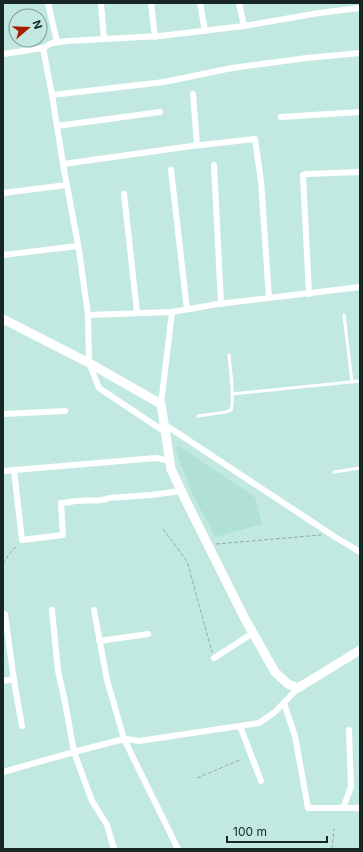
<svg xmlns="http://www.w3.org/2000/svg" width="363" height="852" font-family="Inter,sans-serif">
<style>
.built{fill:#b0e0d6}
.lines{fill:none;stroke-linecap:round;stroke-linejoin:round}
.path{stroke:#8eaea8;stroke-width:1;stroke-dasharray:4 2;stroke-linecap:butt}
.lane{stroke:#fff;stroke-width:3}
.street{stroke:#fff;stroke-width:6}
.secondary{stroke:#fff;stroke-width:9}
</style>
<rect width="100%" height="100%" fill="#c2e9e1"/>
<polygon class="built" points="179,446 255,497 262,524 215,537 191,491 175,448"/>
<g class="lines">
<g class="path">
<polyline points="163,529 187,561 212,652"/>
<polyline points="216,544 321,535"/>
<polyline points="3,564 9,554 18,545"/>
<polyline points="197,778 240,760"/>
<polyline points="332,849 334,829"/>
</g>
<g class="lane">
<polyline points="344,315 352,382"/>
<polyline points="232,394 360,381"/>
<path d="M 198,416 L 226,412 L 231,410 C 235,399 230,368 229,355"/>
<polyline points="334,472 360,468"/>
</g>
<g class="street">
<polyline points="48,3 57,42"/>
<polyline points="101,3 104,39"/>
<polyline points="151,3 155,37"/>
<polyline points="200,3 205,31"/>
<polyline points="239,3 244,26"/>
<polyline points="43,48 52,95 63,164 79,250 88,315 89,363 99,388 165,432"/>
<polyline points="3,54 43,48 52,43 68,41 160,36 244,26 319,13 360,8"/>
<polyline points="193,94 197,145"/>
<polyline points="52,95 164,82 232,68 307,58 360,53"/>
<polyline points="281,117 360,112"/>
<polyline points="57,126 160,112"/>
<polyline points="63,164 192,146 255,139 261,181 269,298"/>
<polyline points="214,165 221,304"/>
<polyline points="171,170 187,309"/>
<polyline points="3,193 67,185"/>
<polyline points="124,194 137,312"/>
<polyline points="3,255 78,246"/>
<polyline points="309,294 303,175 306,174 360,172"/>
<polyline points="88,315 172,312 218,304 360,287"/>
<polyline points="161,404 172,312"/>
<polyline points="3,414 65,411"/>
<polyline points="164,424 335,537 360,552"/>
<path d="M 14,470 L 22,540 L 63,535 L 61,503 C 67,503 72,501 77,501 C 88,499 98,503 109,498 L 151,495 L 181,491"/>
<polyline points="3,471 156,458 170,461"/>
<polyline points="52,610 58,671 65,702 74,752 92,801 107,825 114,849"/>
<polyline points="94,610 107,680 124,739 178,849"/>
<polyline points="5,614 14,681 22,726"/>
<polyline points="99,641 148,634"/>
<polyline points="214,658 253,633"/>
<polyline points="3,681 14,679"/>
<polyline points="284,703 295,736 308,808 360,808"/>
<polyline points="240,726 261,781"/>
<polyline points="3,772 74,752 124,739 126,739 139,741 259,723 275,712 298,688"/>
<polyline points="343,808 351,787 349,730"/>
</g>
<polyline class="secondary" points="3,319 89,363 161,404 171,469 186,501 245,619 275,672 288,684 298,688 360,650"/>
</g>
<rect width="363" height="852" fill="none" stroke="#172624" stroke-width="8"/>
<g transform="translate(28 28) rotate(71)"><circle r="19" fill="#c2e9e1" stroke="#7e9b95"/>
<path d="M0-3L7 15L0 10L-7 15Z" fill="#aa1b01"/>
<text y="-6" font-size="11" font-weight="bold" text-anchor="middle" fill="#172624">N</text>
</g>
<path d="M227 836v6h100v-6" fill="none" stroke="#172624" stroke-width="2"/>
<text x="233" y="836" font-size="12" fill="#172624" stroke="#c2e9e1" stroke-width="3" paint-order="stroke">100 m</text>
</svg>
